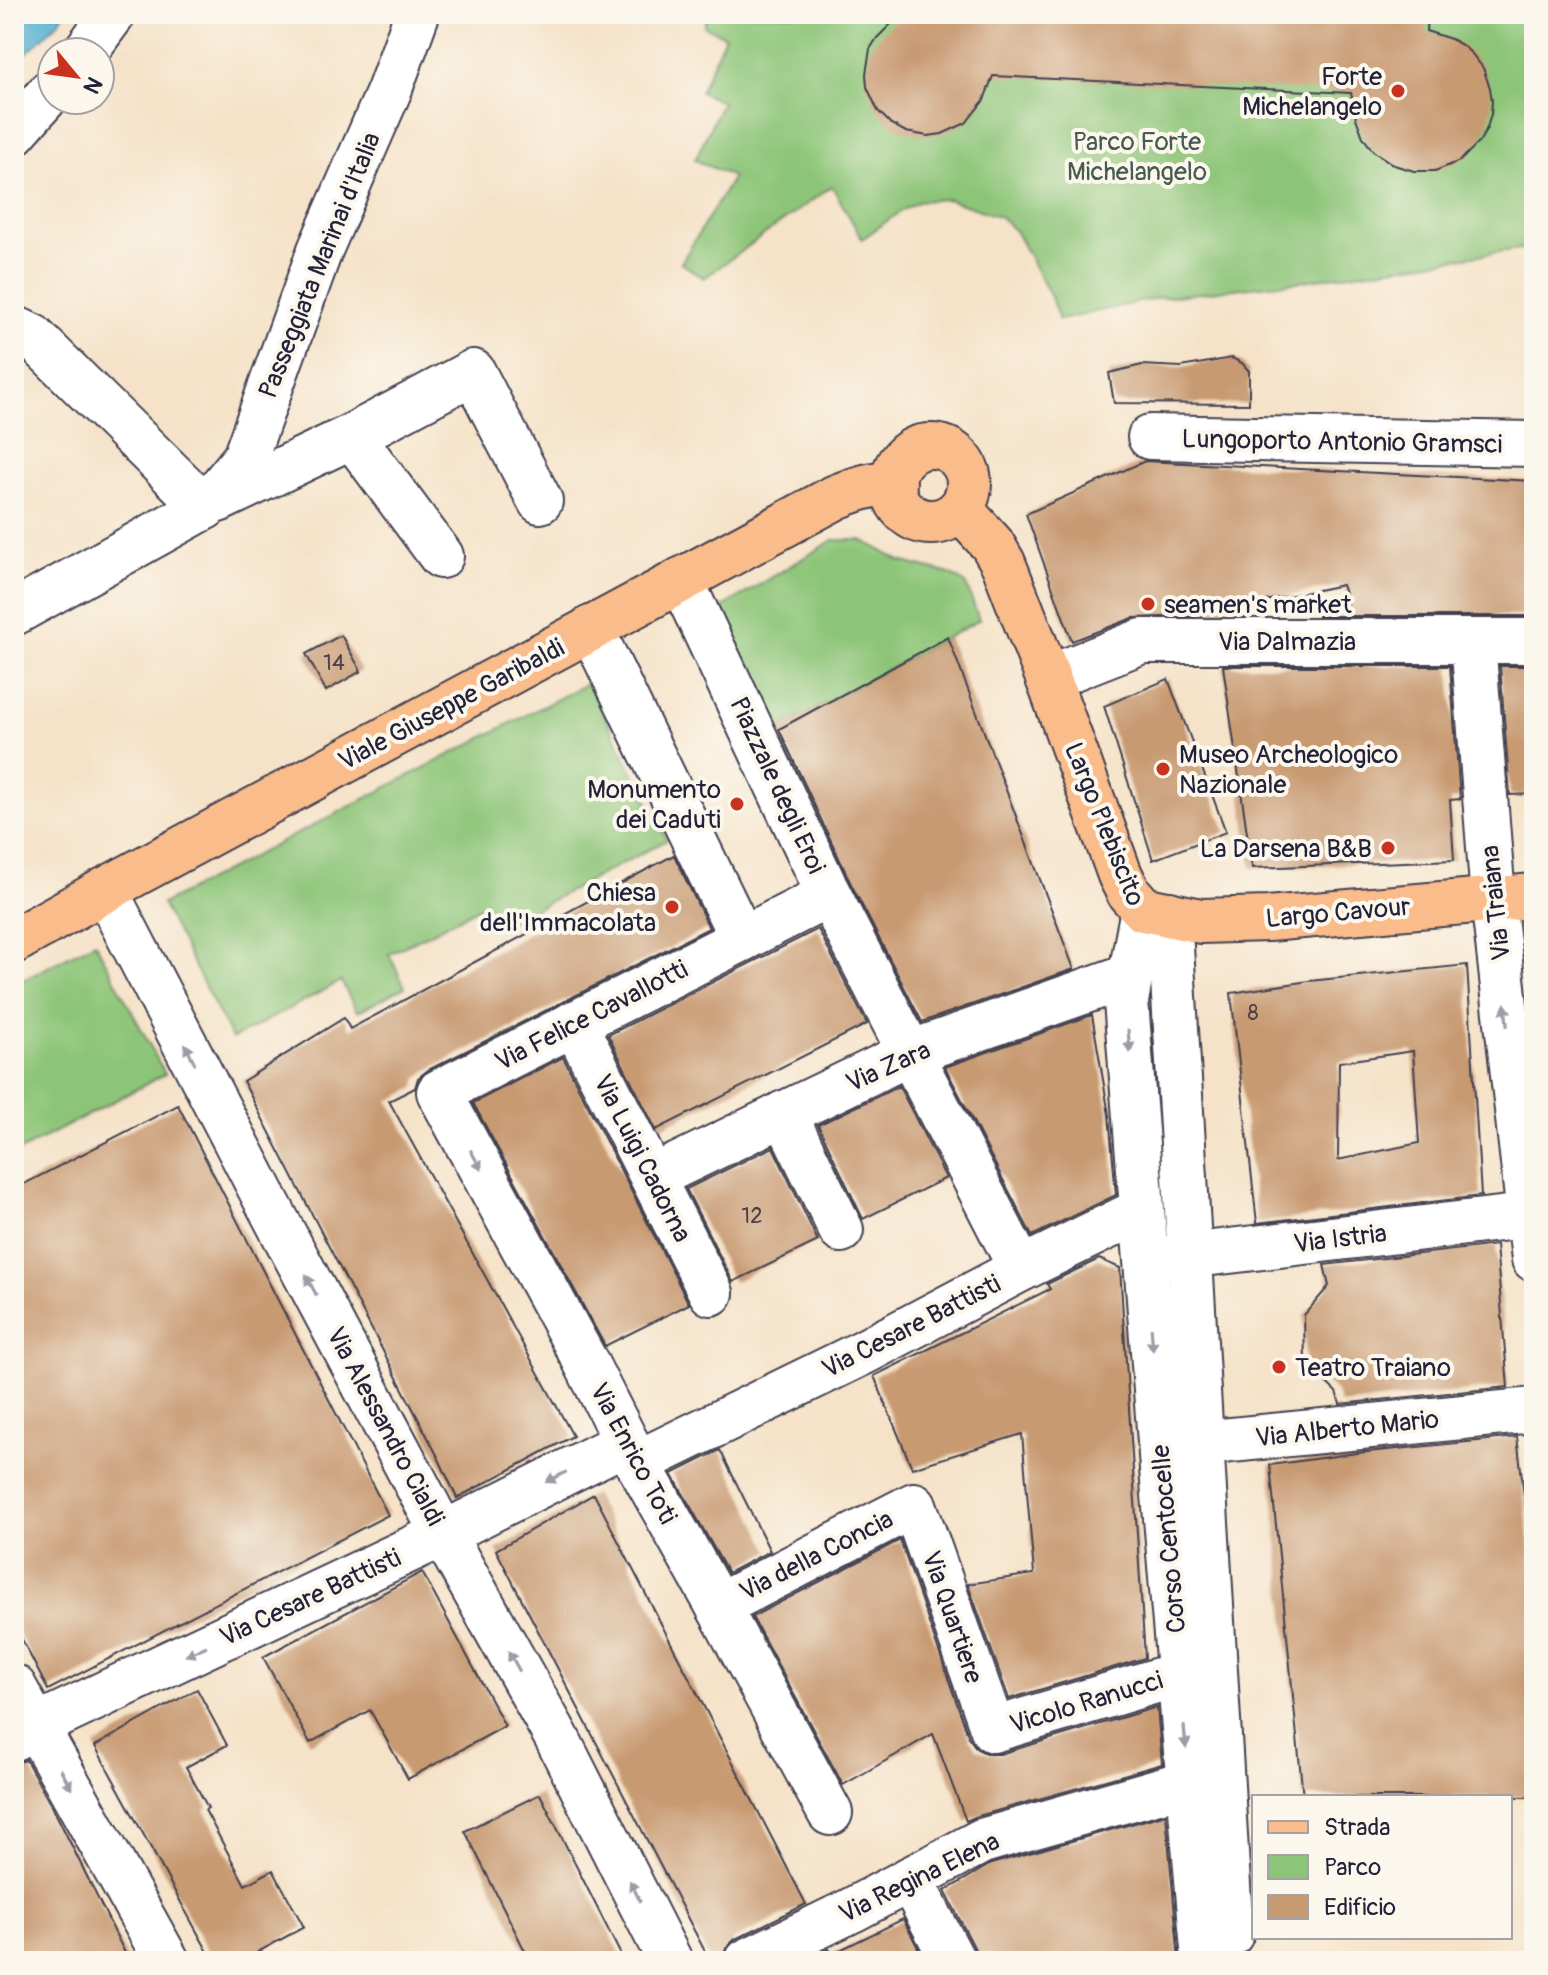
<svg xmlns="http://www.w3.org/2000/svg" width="1548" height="1975" font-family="Pangolin,sans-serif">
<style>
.green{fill:#8dc578;stroke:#58745a;stroke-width:2}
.water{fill:#53b0d2;stroke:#3a6986;stroke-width:2}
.building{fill:#c89a72;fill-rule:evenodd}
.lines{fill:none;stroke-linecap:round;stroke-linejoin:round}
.minor-casing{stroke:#423f50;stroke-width:48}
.major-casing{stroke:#423f50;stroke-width:48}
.minor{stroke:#fff;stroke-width:44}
.major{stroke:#fabc8b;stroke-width:44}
.oneway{fill:#9c9ca7}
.poi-dot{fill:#c8321e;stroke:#fbf7ec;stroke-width:3}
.labels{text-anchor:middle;stroke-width:8;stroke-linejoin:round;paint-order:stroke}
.number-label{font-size:22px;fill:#4c4049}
.poi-label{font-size:26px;fill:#22223b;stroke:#fbf7ec;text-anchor:end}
.park-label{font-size:26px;fill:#475b50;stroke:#fbf7ec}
.street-label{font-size:26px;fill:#22223b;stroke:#fbf7ec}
</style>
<rect width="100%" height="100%" fill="#fbf7ec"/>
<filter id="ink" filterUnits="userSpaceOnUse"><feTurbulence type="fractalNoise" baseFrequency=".0125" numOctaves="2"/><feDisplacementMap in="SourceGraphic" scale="16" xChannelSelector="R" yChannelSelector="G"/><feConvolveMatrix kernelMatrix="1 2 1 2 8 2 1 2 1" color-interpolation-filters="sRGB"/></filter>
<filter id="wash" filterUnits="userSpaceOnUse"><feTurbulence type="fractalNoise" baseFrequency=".006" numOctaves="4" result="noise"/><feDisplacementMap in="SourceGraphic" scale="32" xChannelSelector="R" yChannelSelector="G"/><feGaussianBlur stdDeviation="1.8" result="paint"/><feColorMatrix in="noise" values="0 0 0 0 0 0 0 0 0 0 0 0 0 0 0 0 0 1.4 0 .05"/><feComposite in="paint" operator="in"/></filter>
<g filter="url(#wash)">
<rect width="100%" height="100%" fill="#f5e2c8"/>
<g class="green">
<polygon points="708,14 1534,14 1534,247 1295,282 1157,298 1059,320 1051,297 1016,232 1001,217 947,199 919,201 901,211 862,239 832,186 704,278 681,263 733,177 695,160 722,102 700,92 725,36 704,26"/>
<polygon points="833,540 862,540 900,561 950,574 966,584 979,620 776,731 720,609"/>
<polygon points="588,683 667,840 499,928 486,904 389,954 405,987 357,1012 341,981 232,1039 162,904"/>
<polygon points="95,942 165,1074 14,1154 14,985"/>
</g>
<polygon class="water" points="14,14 64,14 59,22 14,65"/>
<g id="blocks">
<g class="building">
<polygon points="910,14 1427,14 1426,31 1451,39 1462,45 1472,54 1483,68 1490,88 1492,101 1491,114 1487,128 1480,141 1460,161 1435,171 1414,171 1394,165 1373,151 1363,137 1356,118 1351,93 993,76 984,100 966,123 942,134 928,136 906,132 891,124 878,111 867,87 866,74 870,49 877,38 893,22"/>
<polygon points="1232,358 1242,363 1249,371 1249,404 1114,403 1109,373 1142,365 1181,367"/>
<polygon points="1145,461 1534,481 1534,616 1317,616 1348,603 1342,585 1193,616 1133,618 1072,641 1026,514"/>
<polygon points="341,635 361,671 326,691 306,654"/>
<polygon points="948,637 1074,969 922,1022 851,884 779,729"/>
<polygon points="1223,666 1450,666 1460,799 1450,800 1454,860 1252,868"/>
<polygon points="1500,666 1534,666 1534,794 1510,795"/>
<polygon points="1168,679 1226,832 1153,860 1104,706"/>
<polygon points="674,855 709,928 428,1070 418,1078 415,1088 389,1101 573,1436 457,1498 438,1457 243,1081 344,1018 350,1029"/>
<polygon points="818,929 867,1024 656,1130 608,1035"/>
<path d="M 1467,965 L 1481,1196 L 1257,1223 L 1231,993 L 1309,981 ZM 1413,1051 L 1419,1143 L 1338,1160 L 1339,1062 Z"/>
<polygon points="1092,1015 1109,1115 1116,1195 1032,1236 945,1067"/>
<polygon points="563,1057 689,1304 605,1346 473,1103"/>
<polygon points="899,1086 946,1178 863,1219 818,1125"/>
<polygon points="178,1105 388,1515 48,1690 14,1624 14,1189"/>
<polygon points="773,1147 818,1241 733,1282 686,1189"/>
<polygon points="1496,1245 1508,1387 1340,1404 1336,1392 1305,1362 1304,1315 1329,1286 1324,1265"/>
<polygon points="1099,1259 1120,1268 1145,1658 1009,1699 968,1584 1034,1574 1022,1434 912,1468 874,1376 1050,1289 1047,1284"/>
<polygon points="1517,1437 1534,1577 1534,1797 1303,1797 1270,1465 1357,1453"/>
<polygon points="720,1450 770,1551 728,1573 672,1474"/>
<polygon points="594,1494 806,1904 735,1939 726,1948 722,1961 710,1961 496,1550"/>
<polygon points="900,1540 969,1738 977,1749 988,1754 1000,1754 1157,1707 1162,1764 975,1817 966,1821 933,1734 843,1785 752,1617"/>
<polygon points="422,1572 505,1726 408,1779 370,1710 310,1743 263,1657"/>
<polygon points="197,1689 227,1745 186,1767 208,1808 205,1810 245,1885 273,1870 304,1927 241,1961 213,1961 95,1746"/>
<polygon points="26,1760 57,1816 129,1961 14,1961 14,1763"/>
<polygon points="540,1794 624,1961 530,1961 465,1831"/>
<polygon points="1166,1814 1179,1961 978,1961 975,1949 945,1891 991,1864"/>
<polygon points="903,1919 925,1961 804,1961 829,1949 832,1954"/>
</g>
</g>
</g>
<g filter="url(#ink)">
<use href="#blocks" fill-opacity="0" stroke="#423f50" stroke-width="2"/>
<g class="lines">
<g class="minor-casing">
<g id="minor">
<polyline points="85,52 113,14"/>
<polyline points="14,133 52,90"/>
<polyline points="14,328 33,337 205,507 14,613"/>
<polyline points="352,436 473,372 540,501"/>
<polyline points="1150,437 1534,444"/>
<polyline points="218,500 352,436 441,556"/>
<polyline points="205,507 245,458 320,250 389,91 417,14"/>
<polyline points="591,628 742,939 829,895 681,580"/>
<polyline points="1473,641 1493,899 1534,1259"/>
<polyline points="1048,678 1142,641 1534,641"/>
<polyline points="105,890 266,1200 443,1534 557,1738 670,1961"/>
<polyline points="829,895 1021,1269"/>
<polyline points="1143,909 1126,1001 1165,1507 1204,1961"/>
<polyline points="1169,914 1231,1934"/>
<polyline points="742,939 439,1092 583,1357 626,1442 718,1606 830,1813"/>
<polyline points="574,1023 711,1293"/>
<polyline points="784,1113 841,1230"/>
<polyline points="653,1177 910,1053 1131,975"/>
<polyline points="1161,1259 1534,1215"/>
<polyline points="1170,1446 1534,1410"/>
<polyline points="637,1463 864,1352 1021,1269 1142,1210"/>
<polyline points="718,1606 914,1505 993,1730 1179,1674"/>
<polyline points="14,1687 167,1961"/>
<polyline points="14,1738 36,1726 443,1534 626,1442"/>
<polyline points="910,1879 953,1961"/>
<polyline points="747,1961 852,1910 982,1841 1189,1782"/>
</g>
</g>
<g class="major-casing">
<g id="major">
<circle cx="931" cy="484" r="38"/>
<polyline points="960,509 992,544 1003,563 1048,678 1120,875 1129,893 1143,909 1201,921 1268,919 1534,896"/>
<path d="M 14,941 L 105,890 L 836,497 C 856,489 873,483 894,483"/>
</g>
</g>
<use href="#minor" class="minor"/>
<use href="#major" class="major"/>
</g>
<defs><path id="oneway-solid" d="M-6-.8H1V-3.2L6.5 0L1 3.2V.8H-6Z" transform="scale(2)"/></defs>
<g class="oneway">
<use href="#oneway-solid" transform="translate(1506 1015) rotate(-96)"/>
<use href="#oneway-solid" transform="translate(1129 1041) rotate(85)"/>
<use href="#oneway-solid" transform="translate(190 1054) rotate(-117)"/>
<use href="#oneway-solid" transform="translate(476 1160) rotate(61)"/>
<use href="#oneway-solid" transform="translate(311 1285) rotate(-118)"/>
<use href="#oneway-solid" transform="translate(1152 1339) rotate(86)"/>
<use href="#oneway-solid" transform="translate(556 1477) rotate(153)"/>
<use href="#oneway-solid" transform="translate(196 1651) rotate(155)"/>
<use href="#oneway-solid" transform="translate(514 1661) rotate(-119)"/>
<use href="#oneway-solid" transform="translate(1185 1737) rotate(85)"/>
<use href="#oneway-solid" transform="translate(66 1779) rotate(61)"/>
<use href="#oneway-solid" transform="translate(635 1891) rotate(-117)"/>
</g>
</g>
<g class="poi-dot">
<circle cx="1398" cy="91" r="8"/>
<circle cx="1148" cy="604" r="8"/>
<circle cx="1163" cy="769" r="8"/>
<circle cx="737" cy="804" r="8"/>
<circle cx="1388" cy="848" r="8"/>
<circle cx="672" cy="907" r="8"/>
<circle cx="1279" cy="1367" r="8"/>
</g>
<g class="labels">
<g class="number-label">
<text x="334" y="670">14</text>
<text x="1253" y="1020">8</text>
<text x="752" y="1223">12</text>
</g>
<g class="poi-label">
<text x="1382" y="85">Forte<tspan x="1382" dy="30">Michelangelo</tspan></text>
<text x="1164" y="613" text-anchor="start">seamen's market</text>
<text x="1179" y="763" text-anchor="start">Museo Archeologico<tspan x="1179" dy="30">Nazionale</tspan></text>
<text x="721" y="798">Monumento<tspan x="721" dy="30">dei Caduti</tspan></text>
<text x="1372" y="857">La Darsena B&amp;B</text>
<text x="656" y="901">Chiesa<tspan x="656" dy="30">dell'Immacolata</tspan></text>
<text x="1295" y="1376" text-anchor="start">Teatro Traiano</text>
</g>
<g class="park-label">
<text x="1137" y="150">Parco Forte<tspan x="1137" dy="30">Michelangelo</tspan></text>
</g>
<g class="street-label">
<text transform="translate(319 265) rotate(-68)" y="9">Passeggiata Marinai d'Italia</text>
<text transform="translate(1342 441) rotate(1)" y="9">Lungoporto Antonio Gramsci</text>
<text x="1287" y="650">Via Dalmazia</text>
<text transform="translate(451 704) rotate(-28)" y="9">Viale Giuseppe Garibaldi</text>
<text transform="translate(778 785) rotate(65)" y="9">Piazzale degli Eroi</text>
<text transform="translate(1105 824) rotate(68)" y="9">Largo Plebiscito</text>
<text transform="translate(1495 903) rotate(-96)" y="9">Via Traiana</text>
<text transform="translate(1338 912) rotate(-5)" y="9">Largo Cavour</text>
<text transform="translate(591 1015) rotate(-27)" y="9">Via Felice Cavallotti</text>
<text transform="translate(888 1066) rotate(-24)" y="9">Via Zara</text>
<text transform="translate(643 1158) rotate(63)" y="9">Via Luigi Cadorna</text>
<text transform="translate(1340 1238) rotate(-7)" y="9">Via Istria</text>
<text transform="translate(911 1326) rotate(-27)" y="9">Via Cesare Battisti</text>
<text transform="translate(386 1426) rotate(62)" y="9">Via Alessandro Cialdi</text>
<text transform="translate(1347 1428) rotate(-6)" y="9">Via Alberto Mario</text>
<text transform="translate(634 1453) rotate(62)" y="9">Via Enrico Toti</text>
<text transform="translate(1168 1539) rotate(-95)" y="9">Corso Centocelle</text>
<text transform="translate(816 1555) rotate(-27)" y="9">Via della Concia</text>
<text transform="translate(310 1597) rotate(-25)" y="9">Via Cesare Battisti</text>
<text transform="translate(953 1617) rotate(71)" y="9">Via Quartiere</text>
<text transform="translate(1086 1702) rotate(-17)" y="9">Vicolo Ranucci</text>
<text transform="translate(919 1877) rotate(-26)" y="9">Via Regina Elena</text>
</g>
</g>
<rect width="1548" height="1975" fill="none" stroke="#fbf7ec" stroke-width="48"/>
<rect x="1252" y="1795" width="260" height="144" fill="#fbf7ec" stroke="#a4a2a5" stroke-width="2"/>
<rect x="1268" y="1821" width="40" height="12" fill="#fabc8b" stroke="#a4a2a5" stroke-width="2"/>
<text x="1324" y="1835" font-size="24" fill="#22223b">Strada</text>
<rect x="1268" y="1855" width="40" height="24" fill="#8dc578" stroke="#a4a2a5" stroke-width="2"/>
<text x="1324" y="1875" font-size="24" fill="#22223b">Parco</text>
<rect x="1268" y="1895" width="40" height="24" fill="#c89a72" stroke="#a4a2a5" stroke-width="2"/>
<text x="1324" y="1915" font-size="24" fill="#22223b">Edificio</text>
<g transform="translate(76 76) rotate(119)"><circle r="38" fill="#fbf7ec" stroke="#a4a2a5" stroke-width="2"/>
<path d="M0-6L14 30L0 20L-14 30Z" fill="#c8321e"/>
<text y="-12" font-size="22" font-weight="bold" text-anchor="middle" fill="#22223b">N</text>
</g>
</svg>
